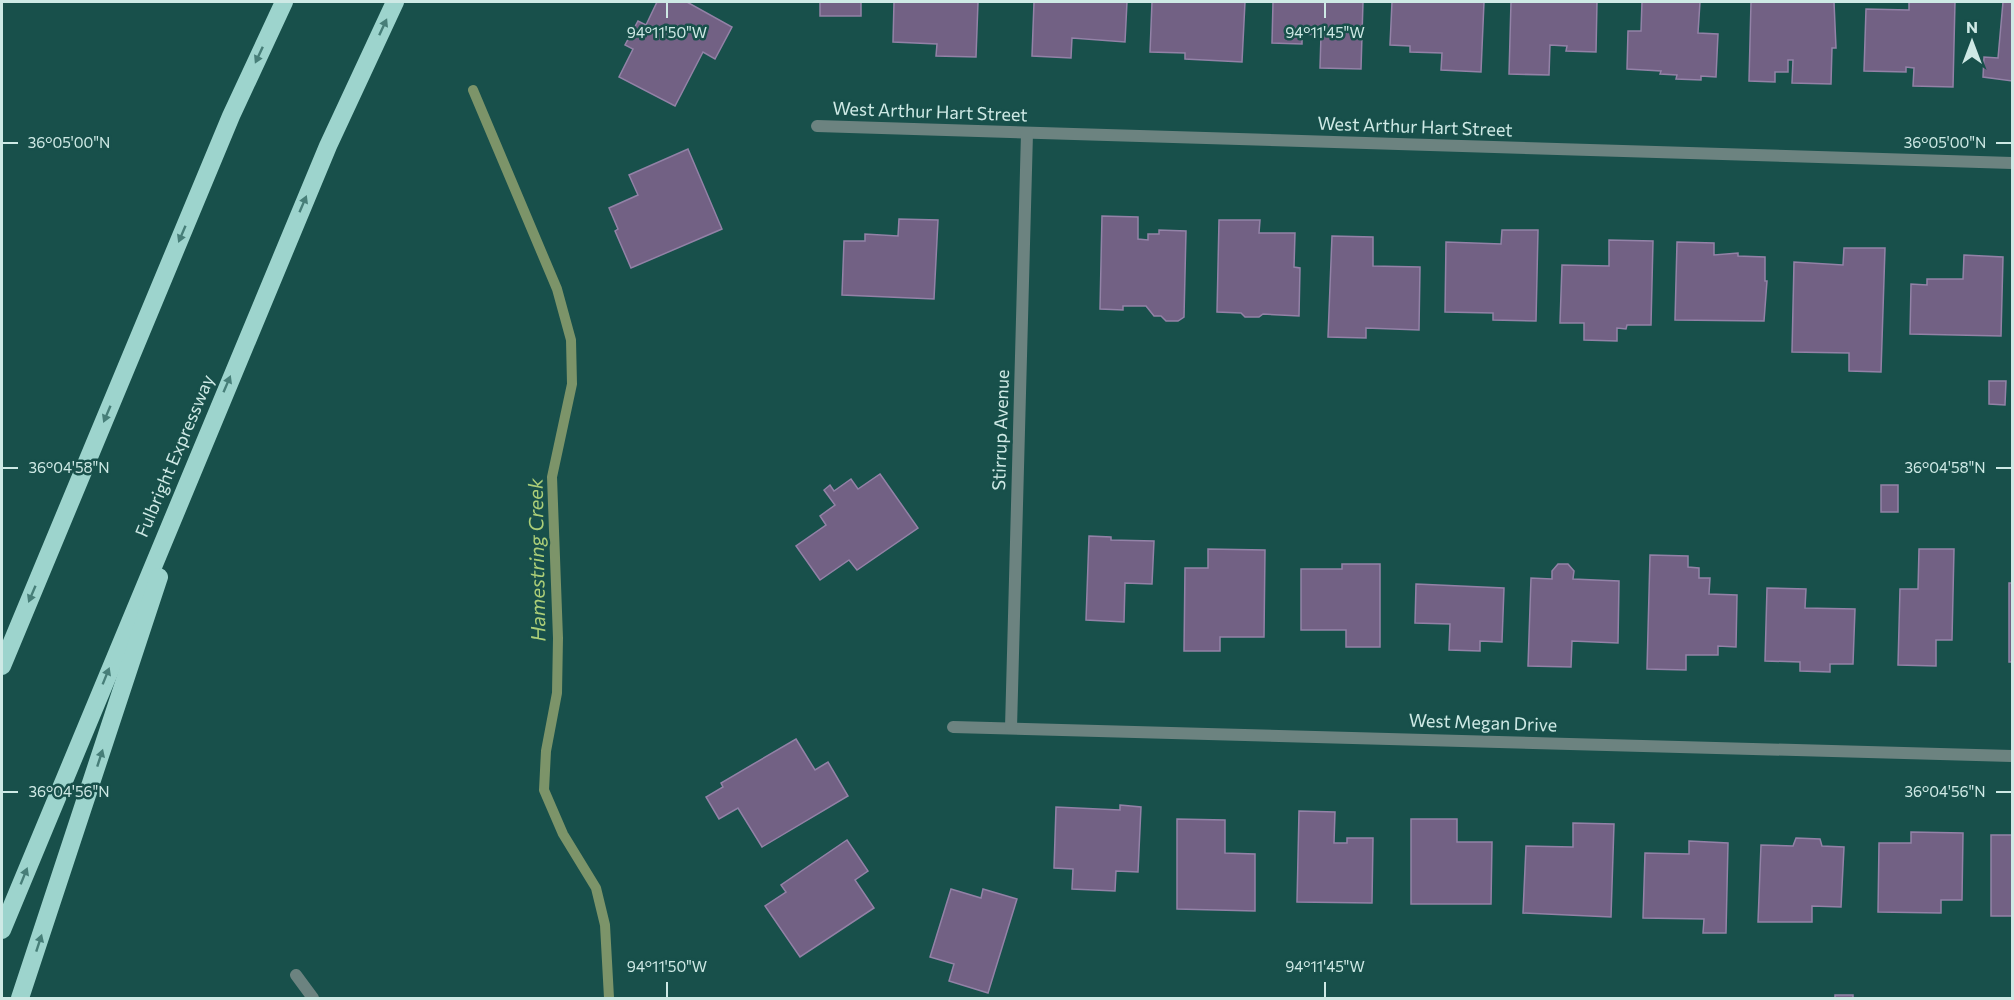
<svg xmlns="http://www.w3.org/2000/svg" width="2014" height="1000" font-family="Commissioner,sans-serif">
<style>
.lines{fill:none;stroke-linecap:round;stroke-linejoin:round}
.stream{stroke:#7c9469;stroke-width:10}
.building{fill:#726184;stroke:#9382a7;stroke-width:1.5}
.service{stroke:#6c8380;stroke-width:12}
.minor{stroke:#6c8380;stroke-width:12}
.motorway{stroke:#9dd4cd;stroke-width:18}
.oneway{fill:#477e78}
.ticks{fill:none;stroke:#cee9e5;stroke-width:2}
.labels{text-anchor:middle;stroke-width:5;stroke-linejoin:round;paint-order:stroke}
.street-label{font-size:18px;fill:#cee9e5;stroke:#18504b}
.water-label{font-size:20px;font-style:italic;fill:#acce78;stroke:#18504b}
.ticks-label{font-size:15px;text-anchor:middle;fill:#cee9e5;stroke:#18504b;stroke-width:5;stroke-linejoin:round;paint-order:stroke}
</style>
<rect width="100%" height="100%" fill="#18504b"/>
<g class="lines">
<polyline class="stream" points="473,90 557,289 571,340 572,384 552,477 558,638 557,693 546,751 544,790 563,834 596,888 605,925 609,998"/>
</g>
<g class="building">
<polygon points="657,2 687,2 732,27 715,59 703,52 675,106 619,77 633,49 625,45 638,21 646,25"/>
<rect x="820" y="2" width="41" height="14"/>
<polygon points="894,2 978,2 976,57 936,56 937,44 893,42"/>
<polygon points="1034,2 1127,2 1125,42 1072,38 1071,58 1032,56"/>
<polygon points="1152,2 1245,2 1242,62 1185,59 1185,53 1150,52"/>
<polygon points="1273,2 1363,2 1361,69 1320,68 1321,35 1302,34 1302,44 1272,43"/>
<polygon points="1392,2 1484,2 1481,72 1441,70 1442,53 1410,52 1410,46 1390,45"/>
<polygon points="1511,2 1597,2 1596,52 1566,51 1567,46 1550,45 1549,75 1509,74"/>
<polygon points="1642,2 1700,2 1698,33 1718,34 1716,77 1701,76 1701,80 1676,79 1677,75 1660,74 1661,71 1627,69 1628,31 1641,31"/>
<polygon points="1751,2 1834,2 1836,48 1832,48 1831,84 1792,83 1793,60 1788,60 1788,72 1775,72 1775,82 1749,81"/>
<polygon points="1909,2 1955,2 1953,87 1913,86 1914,68 1906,67 1906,72 1864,71 1866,9 1909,10"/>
<polygon points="2003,2 2012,2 2012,81 1983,77 1984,57 1998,58"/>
<polygon points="688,149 722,229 631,268 615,231 618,229 609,208 638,195 629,175"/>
<polygon points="1102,216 1138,217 1138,239 1148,240 1148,234 1159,234 1159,230 1186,231 1184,317 1178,321 1166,321 1161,316 1154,316 1146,306 1123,306 1123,310 1100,309"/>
<polygon points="899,219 938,220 934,299 842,295 844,241 865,241 865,234 898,236"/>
<polygon points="1219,220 1260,220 1259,233 1295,233 1294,267 1300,268 1299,316 1263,314 1259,317 1245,317 1241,313 1217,312"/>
<polygon points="1502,230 1538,230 1536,321 1493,320 1493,313 1445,312 1446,242 1501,244"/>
<polygon points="1332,236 1373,237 1373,266 1420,267 1419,330 1366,328 1366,338 1328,337"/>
<polygon points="1609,240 1653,241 1651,325 1627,325 1626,329 1617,328 1617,341 1584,340 1584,323 1560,323 1562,265 1609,266"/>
<polygon points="1677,242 1714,243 1714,255 1738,253 1738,256 1765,257 1765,281 1767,281 1764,321 1675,320"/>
<polygon points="1844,248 1885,248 1881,372 1849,371 1849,353 1792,352 1794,262 1843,265"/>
<polygon points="1964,255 2003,257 2001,336 1910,334 1911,284 1927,285 1927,279 1963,279"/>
<polygon points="1989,381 2006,381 2005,405 1989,404"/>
<polygon points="880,474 918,528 857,570 849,560 820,580 796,546 826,525 820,516 835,505 824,490 830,485 834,491 851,479 858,489"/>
<rect x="1881" y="485" width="17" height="27"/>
<polygon points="1089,536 1111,537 1111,540 1154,541 1152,584 1125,583 1124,622 1086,620"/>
<polygon points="1208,549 1265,550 1264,637 1220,637 1220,651 1184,651 1185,568 1208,568"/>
<polygon points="1919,549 1954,549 1952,640 1936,640 1936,666 1898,665 1900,589 1918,589"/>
<polygon points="1650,555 1688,556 1688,567 1699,568 1699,578 1710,578 1709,594 1737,595 1736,647 1718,646 1718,655 1686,655 1686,670 1647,669"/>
<polygon points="1342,564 1380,564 1380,647 1346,647 1346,630 1301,630 1301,569 1342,569"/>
<polygon points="1558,564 1568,564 1574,571 1573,579 1619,581 1618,643 1572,641 1571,667 1528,666 1531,578 1552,579 1552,571"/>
<rect x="2009" y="583" width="3" height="79"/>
<polygon points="1416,584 1504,588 1502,642 1480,641 1480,651 1449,650 1450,624 1415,623"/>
<polygon points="1767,588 1806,589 1805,608 1855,609 1853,664 1830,664 1830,672 1800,671 1800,662 1765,661"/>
<polygon points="796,739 815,770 828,762 848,796 762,847 738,808 719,819 706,797 723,787 721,783"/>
<polygon points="1120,805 1141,807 1138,872 1116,871 1115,891 1072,889 1073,869 1054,868 1056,807 1120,810"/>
<polygon points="1299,811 1335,812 1334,843 1347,843 1347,838 1373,838 1372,903 1297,902"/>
<polygon points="1177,819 1225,820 1225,853 1255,854 1255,911 1177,909"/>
<polygon points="1411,819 1457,819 1457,842 1492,842 1491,904 1411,904"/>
<polygon points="1573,823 1614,824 1611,917 1523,913 1526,846 1573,847"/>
<polygon points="1911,832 1963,833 1962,900 1941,900 1941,913 1878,912 1879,843 1911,843"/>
<rect x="1991" y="835" width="21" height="81"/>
<polygon points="1796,838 1820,839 1822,846 1844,847 1841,907 1812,906 1812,922 1758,922 1761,845 1793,846"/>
<polygon points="847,840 868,871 855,880 874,908 800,957 765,906 786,892 781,885"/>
<polygon points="1689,841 1728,843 1726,933 1703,933 1704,919 1643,918 1645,853 1689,854"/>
<polygon points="951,889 981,898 983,889 1017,899 988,993 949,981 954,964 930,957"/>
<rect x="1835" y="995" width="18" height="3"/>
</g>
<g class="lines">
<polyline class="service" points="296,975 313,998"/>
<g class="minor">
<polyline points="817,126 2012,163"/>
<polyline points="953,727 2012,756"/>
<polyline points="1011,728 1027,133"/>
</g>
<g class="motorway">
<polyline points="2,666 231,116 284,2"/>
<polyline points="2,930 328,146 395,2"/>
<polyline points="20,998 159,577"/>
</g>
</g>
<defs><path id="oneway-solid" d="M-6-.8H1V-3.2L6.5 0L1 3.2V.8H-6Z" transform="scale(1.5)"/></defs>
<g class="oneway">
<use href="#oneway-solid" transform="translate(383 27) rotate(-65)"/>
<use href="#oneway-solid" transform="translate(259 55) rotate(115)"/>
<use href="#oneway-solid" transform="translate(303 204) rotate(-67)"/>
<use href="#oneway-solid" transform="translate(182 234) rotate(113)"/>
<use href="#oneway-solid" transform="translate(227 384) rotate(-67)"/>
<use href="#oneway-solid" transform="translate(107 414) rotate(113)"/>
<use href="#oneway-solid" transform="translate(32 594) rotate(113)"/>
<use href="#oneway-solid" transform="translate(106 676) rotate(-68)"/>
<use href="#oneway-solid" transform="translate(100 758) rotate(-72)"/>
<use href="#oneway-solid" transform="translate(24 876) rotate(-68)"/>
<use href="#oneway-solid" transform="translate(39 943) rotate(-72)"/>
</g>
<path class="ticks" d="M 667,3 L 667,18M 1325,3 L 1325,18M 3,143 L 18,143M 1996,143 L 2011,143M 3,468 L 18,468M 1996,468 L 2011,468M 3,792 L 18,792M 1996,792 L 2011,792M 667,982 L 667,997M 1325,982 L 1325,997"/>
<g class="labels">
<g class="street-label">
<text transform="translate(930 112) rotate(2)" y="6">West Arthur Hart Street</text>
<text transform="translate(1415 127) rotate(2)" y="6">West Arthur Hart Street</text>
<text transform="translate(1001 430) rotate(-88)" y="6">Stirrup Avenue</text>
<text transform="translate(175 456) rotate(-67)" y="6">Fulbright Expressway</text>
<text transform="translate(1483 723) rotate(2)" y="6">West Megan Drive</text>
</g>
<g class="water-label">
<text transform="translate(537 560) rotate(-91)" y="7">Hamestring Creek</text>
</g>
</g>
<g class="ticks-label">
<text x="667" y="38">94°11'50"W</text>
<text x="1325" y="38">94°11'45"W</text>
<text x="69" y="148">36°05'00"N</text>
<text x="1945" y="148">36°05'00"N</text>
<text x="69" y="473">36°04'58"N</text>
<text x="1945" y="473">36°04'58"N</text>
<text x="69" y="797">36°04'56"N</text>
<text x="1945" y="797">36°04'56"N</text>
<text x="667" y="972">94°11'50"W</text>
<text x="1325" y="972">94°11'45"W</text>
</g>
<rect width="2014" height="1000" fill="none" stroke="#cee9e5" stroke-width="6"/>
<g transform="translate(1972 42)" stroke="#18504b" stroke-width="4.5" paint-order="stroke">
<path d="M0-4.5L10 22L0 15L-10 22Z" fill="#cee9e5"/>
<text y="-9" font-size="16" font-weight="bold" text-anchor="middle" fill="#cee9e5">N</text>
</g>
</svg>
